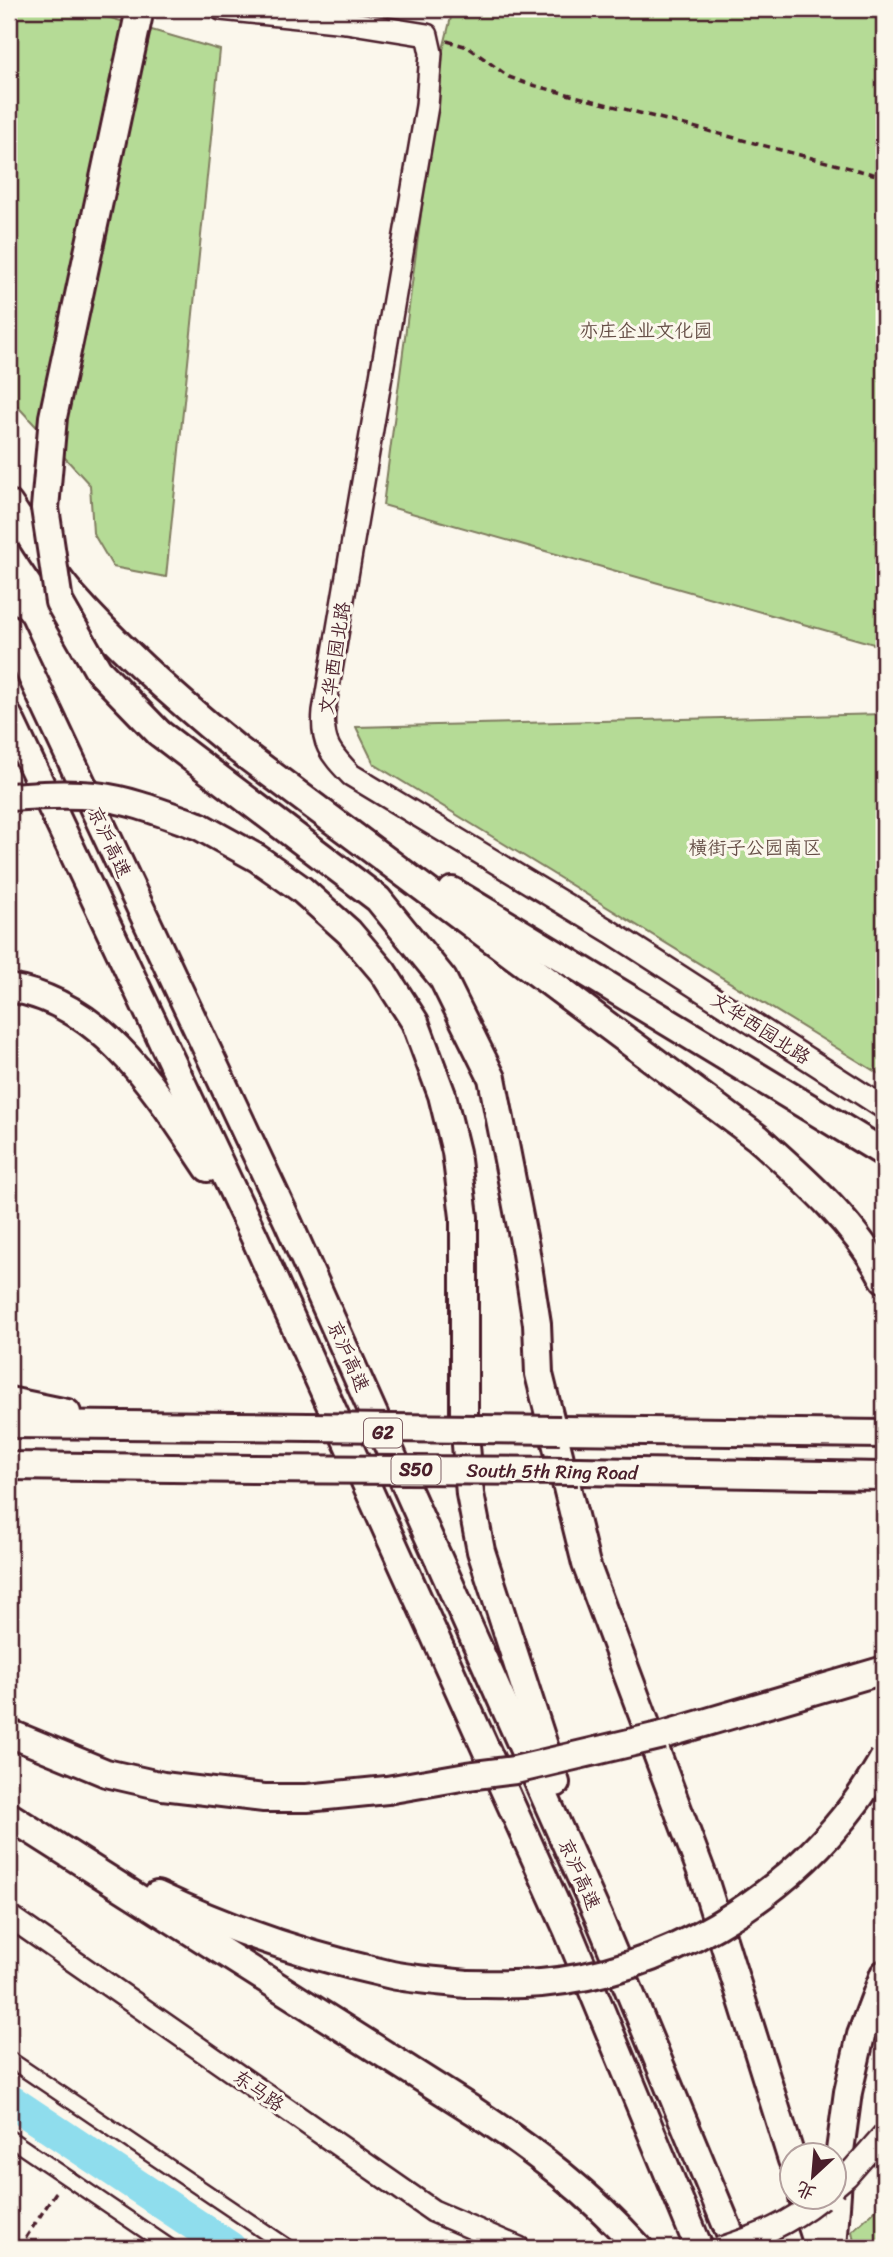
<svg xmlns="http://www.w3.org/2000/svg" width="893" height="2257" font-family="Sriracha,'LXGW WenKai TC',sans-serif">
<style>
.green{fill:#b5db96;stroke:#807d60;stroke-width:2}
.lines{fill:none;stroke-linecap:round;stroke-linejoin:round}
.river{stroke:#8fdded;stroke-width:33}
.street-casing{stroke:#4a1f2b;stroke-width:19}
.secondary-casing{stroke:#4a1f2b;stroke-width:26}
.highway-casing{stroke:#4a1f2b;stroke-width:32}
.path{stroke:#4a1f2b;stroke-width:3.5;stroke-dasharray:7 5;stroke-linecap:butt}
.street{stroke:#fbf7ec;stroke-width:14}
.secondary{stroke:#fbf7ec;stroke-width:21}
.highway{stroke:#fbf7ec;stroke-width:26}
.secondary-bridge-casing{stroke:#4a1f2b;stroke-width:26;stroke-linecap:butt}
.highway-bridge-casing{stroke:#4a1f2b;stroke-width:32;stroke-linecap:butt}
.secondary-bridge{stroke:#fbf7ec;stroke-width:21}
.highway-bridge{stroke:#fbf7ec;stroke-width:26}
.labels{text-anchor:middle;stroke-width:6;stroke-linejoin:round;paint-order:stroke}
.shield{fill:#fbf7ec;stroke:#7f6065;stroke-width:2}
.shield-label{font-size:18px;font-weight:bold;fill:#4a1f2b}
.park-label{font-size:19px;fill:#654e46;stroke:#fbf7ec}
.street-label{font-size:19px;fill:#4a1f2b;stroke:#fbf7ec}
</style>
<rect width="100%" height="100%" fill="#fbf7ec"/>
<filter id="ink" filterUnits="userSpaceOnUse"><feTurbulence type="fractalNoise" baseFrequency=".0143" numOctaves="2"/><feDisplacementMap in="SourceGraphic" scale="14" xChannelSelector="R" yChannelSelector="G"/><feConvolveMatrix kernelMatrix="1 2 1 2 8 2 1 2 1" color-interpolation-filters="sRGB"/></filter>
<g filter="url(#ink)">
<g class="green">
<polygon points="9,9 80,9 220,50 166,577 113,567 93,533 90,485 9,397"/>
<polygon points="453,9 884,9 884,647 383,505 442,54"/>
<polygon points="884,714 884,1077 374,764 356,727"/>
<polygon points="884,2202 884,2248 855,2248 852,2231"/>
</g>
<g class="lines">
<polyline class="river" points="9,2100 230,2248"/>
<g class="street-casing">
<g id="street">
<polyline points="9,2059 289,2248"/>
<polyline points="9,2138 171,2248"/>
</g>
</g>
<g class="secondary-casing">
<g id="secondary">
<path d="M 221,9 L 346,22 L 427,35 L 431,53 L 427,106 L 324,711 C 321,743 330,753 351,775 L 611,932 L 884,1108"/>
<polyline points="9,1916 433,2211 519,2248"/>
</g>
</g>
<g class="highway-casing">
<g id="highway">
<path d="M 9,504 C 29,533 47,566 70,593 C 120,650 177,700 236,748 L 758,1138 C 804,1179 855,1223 884,1279"/>
<polyline points="9,628 288,1222 599,1918 736,2248"/>
<polyline points="9,717 254,1236 568,1931 699,2248"/>
<polyline points="159,733 378,899 443,979 492,1078 525,1247 537,1324 539,1374 586,1564 704,1879 792,2160"/>
<polyline points="199,826 257,858 301,889 349,932 383,972 415,1022 442,1095 456,1152 464,1217 464,1420 470,1494 481,1551 556,1783"/>
<polyline points="452,891 884,1153"/>
<path d="M 9,988 C 105,1003 158,1094 208,1168"/>
<polyline points="9,1401 67,1413"/>
<polyline points="9,1424 234,1426"/>
<polyline points="560,1430 884,1434"/>
<polyline points="9,1466 253,1469"/>
<polyline points="578,1471 884,1476"/>
<polyline points="9,1733 106,1773 163,1786 264,1798 307,1798 387,1790"/>
<polyline points="663,1735 884,1670"/>
<path d="M 9,1816 L 474,2111 C 534,2151 591,2194 639,2248"/>
<path d="M 157,1895 C 230,1930 312,1957 392,1975 C 416,1980 442,1981 467,1984"/>
<polyline points="803,2198 819,2248"/>
<polyline points="833,2248 840,2151 848,2092 861,2035 884,1974"/>
</g>
</g>
<g class="path">
<polyline points="447,41 468,47 509,77 525,83 884,177"/>
<polyline points="9,2244 16,2248"/>
<polyline points="19,2248 58,2189"/>
</g>
<use href="#street" class="street"/>
<use href="#secondary" class="secondary"/>
<use href="#highway" class="highway"/>
<g class="secondary-bridge-casing">
<g id="secondary-bridge">
<polyline points="834,2187 847,2176 884,2134"/>
<path d="M 721,2248 C 761,2235 787,2225 821,2198"/>
</g>
</g>
<g class="highway-bridge-casing">
<g id="highway-bridge">
<polyline points="140,9 53,417 45,508 59,602 98,670 159,733"/>
<path d="M 9,797 C 37,795 67,793 95,796 C 131,800 165,814 199,826"/>
<polyline points="234,1426 560,1430"/>
<polyline points="253,1469 578,1471"/>
<polyline points="387,1790 467,1776 515,1770 663,1735"/>
<path d="M 467,1984 C 492,1984 517,1985 541,1983 C 664,1972 782,1901 855,1803 C 866,1789 875,1773 884,1758"/>
</g>
</g>
<use href="#secondary-bridge" class="secondary-bridge"/>
<use href="#highway-bridge" class="highway-bridge"/>
</g>
</g>
<g class="labels">
<g class="shield">
<rect x="364" y="1418.5" width="38" height="29" rx="5"/>
<rect x="391.5" y="1455.5" width="49" height="29" rx="5"/>
</g>
<g class="shield-label">
<text x="383" y="1439">G2</text>
<text x="416" y="1476">S50</text>
</g>
<g class="park-label">
<text x="646" y="337">亦庄企业文化园</text>
<text x="755" y="854">横街子公园南区</text>
</g>
<g class="street-label">
<text transform="translate(334 658) rotate(-81)" y="7">文华西园北路</text>
<text transform="translate(110 842) rotate(65)" y="7">京沪高速</text>
<text transform="translate(761 1028) rotate(33)" y="7">文华西园北路</text>
<text transform="translate(349 1356) rotate(66)" y="7">京沪高速</text>
<text transform="translate(552 1471) rotate(1)" y="7">South 5th Ring Road</text>
<text transform="translate(580 1874) rotate(66)" y="7">京沪高速</text>
<text transform="translate(259 2090) rotate(35)" y="7">东马路</text>
</g>
</g>
<rect width="893" height="2257" fill="none" stroke="#fbf7ec" stroke-width="35"/>
<rect x="18" y="18" width="858" height="2222" fill="none" stroke="#4a1f2b" stroke-width="2.5" filter="url(#ink)"/>
<g transform="translate(813 2176) rotate(206)"><circle r="33" fill="#fbf7ec" stroke="#b4a19f" stroke-width="2"/>
<path d="M0-5L12 26L0 18L-12 26Z" fill="#4a1f2b"/>
<text y="-10" font-size="19" font-weight="bold" text-anchor="middle" fill="#4a1f2b">北</text>
</g>
</svg>
